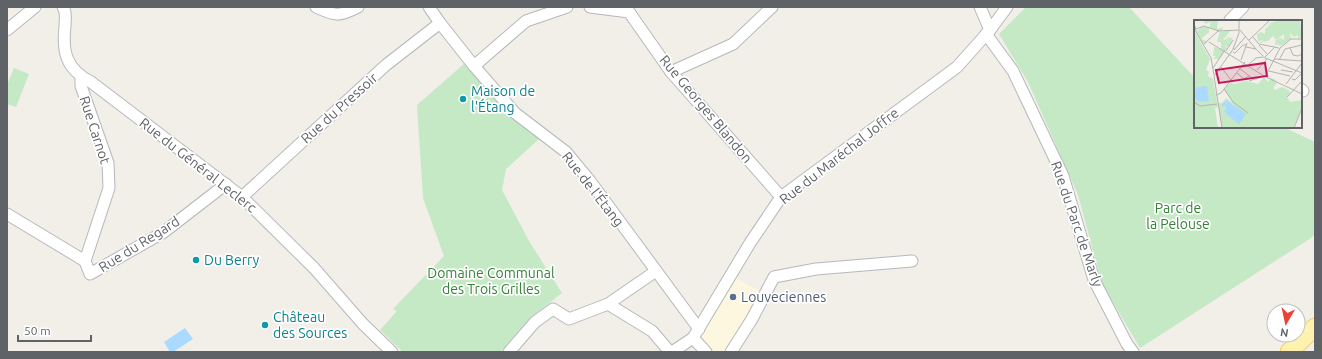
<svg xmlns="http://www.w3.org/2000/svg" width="1322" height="359" font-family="Ubuntu,sans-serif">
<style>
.commercial{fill:#fef7e0}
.green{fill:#c5e8c5}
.water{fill:#aadaff}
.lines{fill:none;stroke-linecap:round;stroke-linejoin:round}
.street-casing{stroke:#b5b8bc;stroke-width:13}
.primary-casing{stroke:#f2c960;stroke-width:19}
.street{stroke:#fff;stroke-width:11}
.primary{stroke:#fff2af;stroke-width:17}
.culture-dot{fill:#0f9aa8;stroke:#fff;stroke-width:1.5}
.service-dot{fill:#5c6f8a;stroke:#fff;stroke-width:1.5}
.labels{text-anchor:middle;stroke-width:3.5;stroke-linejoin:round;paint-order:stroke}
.culture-label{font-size:14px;fill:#0d838f;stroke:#fff;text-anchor:start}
.street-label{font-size:14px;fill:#5f6368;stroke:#fff}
.park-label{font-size:14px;fill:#348238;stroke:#fff}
.service-label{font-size:14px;fill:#4e5e75;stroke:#fff;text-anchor:start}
.inset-road{fill:none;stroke:#b3b3b1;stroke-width:1}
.view{fill:#c2185b;fill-opacity:0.15;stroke:#c2185b;stroke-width:2}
.inset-edge{fill:none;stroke:#5f6368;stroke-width:2}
</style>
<rect width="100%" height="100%" fill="#f1efe8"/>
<polygon class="commercial" points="734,277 761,292 729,352 713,352 700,334"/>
<g class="green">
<polygon points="1026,7 1129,7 1195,78 1195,127 1283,127 1315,142 1315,234 1311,238 1140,348 1102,284 1078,195 1028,82 999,34"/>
<polygon points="465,63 508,116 540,138 506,169 502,190 529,241 562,293 531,317 500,352 403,352 380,330 397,311 393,309 444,256 423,198 417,105"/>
<polygon points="14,68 29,74 16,107 7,104 7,85"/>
</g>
<polygon class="water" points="185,328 193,339 173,352 170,352 164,342"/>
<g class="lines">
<g class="street-casing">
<g id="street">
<path d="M 63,7 C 67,13 65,19 65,26 C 62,52 66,69 91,82 L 242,197 L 314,268 L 363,324 L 392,352"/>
<path d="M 316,7 C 335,16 339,17 358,7"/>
<polyline points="429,7 440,23 474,66 515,113 566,152 590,181 699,329"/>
<polyline points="590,7 629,12 671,72 781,197"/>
<polyline points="980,7 990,30"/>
<polyline points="1232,21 1230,20 1243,7"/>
<polyline points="7,30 35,7"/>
<polyline points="986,34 1013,71 1063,176 1094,280 1127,344 1133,352"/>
<polyline points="474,66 526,21 567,7"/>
<polyline points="671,72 733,44 772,7"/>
<polyline points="81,77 81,86 108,163 109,188 85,261 90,274 164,232 226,184"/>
<polyline points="1301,89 1303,91"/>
<polyline points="242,197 386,65 440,23"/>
<polyline points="7,214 85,261"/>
<polyline points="608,304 656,271"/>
<polyline points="693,338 706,352"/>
<polyline points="509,352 535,322 553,309 569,319 608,304 652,331 670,352"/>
<polyline points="672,352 693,338 750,243 781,197 957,67 990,30 1007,7"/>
<polyline points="731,352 752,319 774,277 816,269 912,261"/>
</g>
</g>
<g class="primary-casing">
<polyline id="primary" points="1289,352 1315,327"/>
</g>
<use href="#street" class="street"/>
<use href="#primary" class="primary"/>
</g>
<g class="culture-dot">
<circle cx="463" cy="99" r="4"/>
<circle cx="196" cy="260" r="4"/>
<circle cx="265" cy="325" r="4"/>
</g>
<circle class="service-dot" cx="733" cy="297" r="4"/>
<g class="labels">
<g class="culture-label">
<text x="471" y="96">Maison de<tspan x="471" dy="16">l'Étang</tspan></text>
<text x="204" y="265">Du Berry</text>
<text x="273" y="322">Château<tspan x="273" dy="16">des Sources</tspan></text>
</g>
<g class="street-label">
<text transform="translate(339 108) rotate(-42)" y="5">Rue du Pressoir</text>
<text transform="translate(706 109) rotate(50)" y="5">Rue Georges Blandon</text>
<text transform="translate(95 130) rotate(72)" y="5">Rue Carnot</text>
<text transform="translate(839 156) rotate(-38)" y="5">Rue du Maréchal Joffre</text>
<text transform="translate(198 165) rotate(38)" y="5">Rue du Général Leclerc</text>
<text transform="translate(593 189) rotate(52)" y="5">Rue de l'Étang</text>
<text transform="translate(1077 224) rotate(71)" y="5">Rue du Parc de Marly</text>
<text transform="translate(139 244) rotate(-32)" y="5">Rue du Regard</text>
</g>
<g class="park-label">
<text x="1178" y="213">Parc de<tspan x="1178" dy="16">la Pelouse</tspan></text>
<text x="491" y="278">Domaine Communal<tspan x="491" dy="16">des Trois Grilles</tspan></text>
</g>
<g class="service-label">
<text x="741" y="302">Louveciennes</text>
</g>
</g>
<g transform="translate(1194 20)">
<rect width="108" height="108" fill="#f1efe8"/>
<path d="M 10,0 L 24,0 L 23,9 L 30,7 L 26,12 L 37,10 L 29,20 L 34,19 L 32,17 L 39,18 L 34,27 L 30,26 L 33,28 L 25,39 L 19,39 L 22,36 L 19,36 L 20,27 L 27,29 L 27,22 L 23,22 L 26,11 L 15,7 L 15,12 L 7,19 L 14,22 L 9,24 L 2,12 L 7,7 L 15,7 L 17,2 L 11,4 ZM 85,0 L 106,0 L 108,17 L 104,18 L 104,15 L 100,17 L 96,13 L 97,19 L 88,25 L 85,26 L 84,23 L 82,26 L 81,21 L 86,18 L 90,20 L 90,14 L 82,20 L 79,16 L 84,10 L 74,21 L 65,23 L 70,20 L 64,21 L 63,14 L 67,12 L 71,14 L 71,9 L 77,4 L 72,5 ZM 0,11 L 16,39 L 12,50 L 15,52 L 14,56 L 19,59 L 24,87 L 21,88 L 24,108 L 0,108 L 0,73 L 1,79 L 4,67 L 0,72 ZM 70,57 L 74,62 L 77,58 L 80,59 L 83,63 L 79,68 L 81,70 L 88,67 L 95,70 L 96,74 L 93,77 L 96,82 L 108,80 L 108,88 L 99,108 L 28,108 L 24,83 L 28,83 L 32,78 L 39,83 L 30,69 L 37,62 L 40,64 L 52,61 L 64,64 ZM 32,80 L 42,87 L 32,94 L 30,92 L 32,86 L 27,86 Z" fill="#c5e8c5" fill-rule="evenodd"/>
<path d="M 13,66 L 15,81 L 6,82 L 1,79 L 0,72 L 3,67 ZM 32,80 L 52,94 L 45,104 L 30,92 L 32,86 L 27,86 Z" fill="#aadaff"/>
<path class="inset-road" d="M 1,6 L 2,12 L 17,38 L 20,55M 2,9 L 10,6 L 25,11M 46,10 L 62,29M 59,17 L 65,24 L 85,28M 55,20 L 76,0M 15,22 L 70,56 L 108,74M 10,24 L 24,11 L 45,10M 65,25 L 73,34M 52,27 L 62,29 L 69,36M 86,28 L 97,19 L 108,19M 96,28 L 99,35 L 104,36 L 108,34M 39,29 L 45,13 L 45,0M 40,30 L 52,16M 32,31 L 39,20M 39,32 L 41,33 L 49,25 L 52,25M 71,37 L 81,27M 80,39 L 108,41M 47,40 L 53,23M 85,40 L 91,29 L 108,25M 55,44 L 62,38 L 69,37 L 108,53M 27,47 L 37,60M 19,48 L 31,30M 45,48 L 58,58M 63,50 L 73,39M 87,50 L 99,52M 75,51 L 96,56M 43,53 L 50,59 L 55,56M 72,55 L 86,28M 98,59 L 101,60 L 108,53M 55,61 L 70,56M 92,64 L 108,43M 30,69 L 39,82 L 54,93M 22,75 L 27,73 L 51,42M 93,77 L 108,61M 0,82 L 6,86 L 23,84M 28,108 L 20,56 L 40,28M 100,108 L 108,88"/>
<path class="view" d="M 71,43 L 73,56 L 25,63 L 22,50 Z"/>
<rect width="108" height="108" class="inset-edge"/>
</g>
<rect width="1322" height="359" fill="none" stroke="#5f6368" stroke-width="16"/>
<g transform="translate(1286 323) rotate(189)"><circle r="19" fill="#ffffff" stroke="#bfc1c3"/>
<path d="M0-3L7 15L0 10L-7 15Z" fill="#ea4335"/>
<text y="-6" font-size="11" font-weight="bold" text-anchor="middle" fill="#5f6368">N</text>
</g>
<path d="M18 335v6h73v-6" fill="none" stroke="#5f6368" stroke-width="2"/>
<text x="24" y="335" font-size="12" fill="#5f6368" stroke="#ffffff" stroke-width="3" paint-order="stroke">50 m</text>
</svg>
